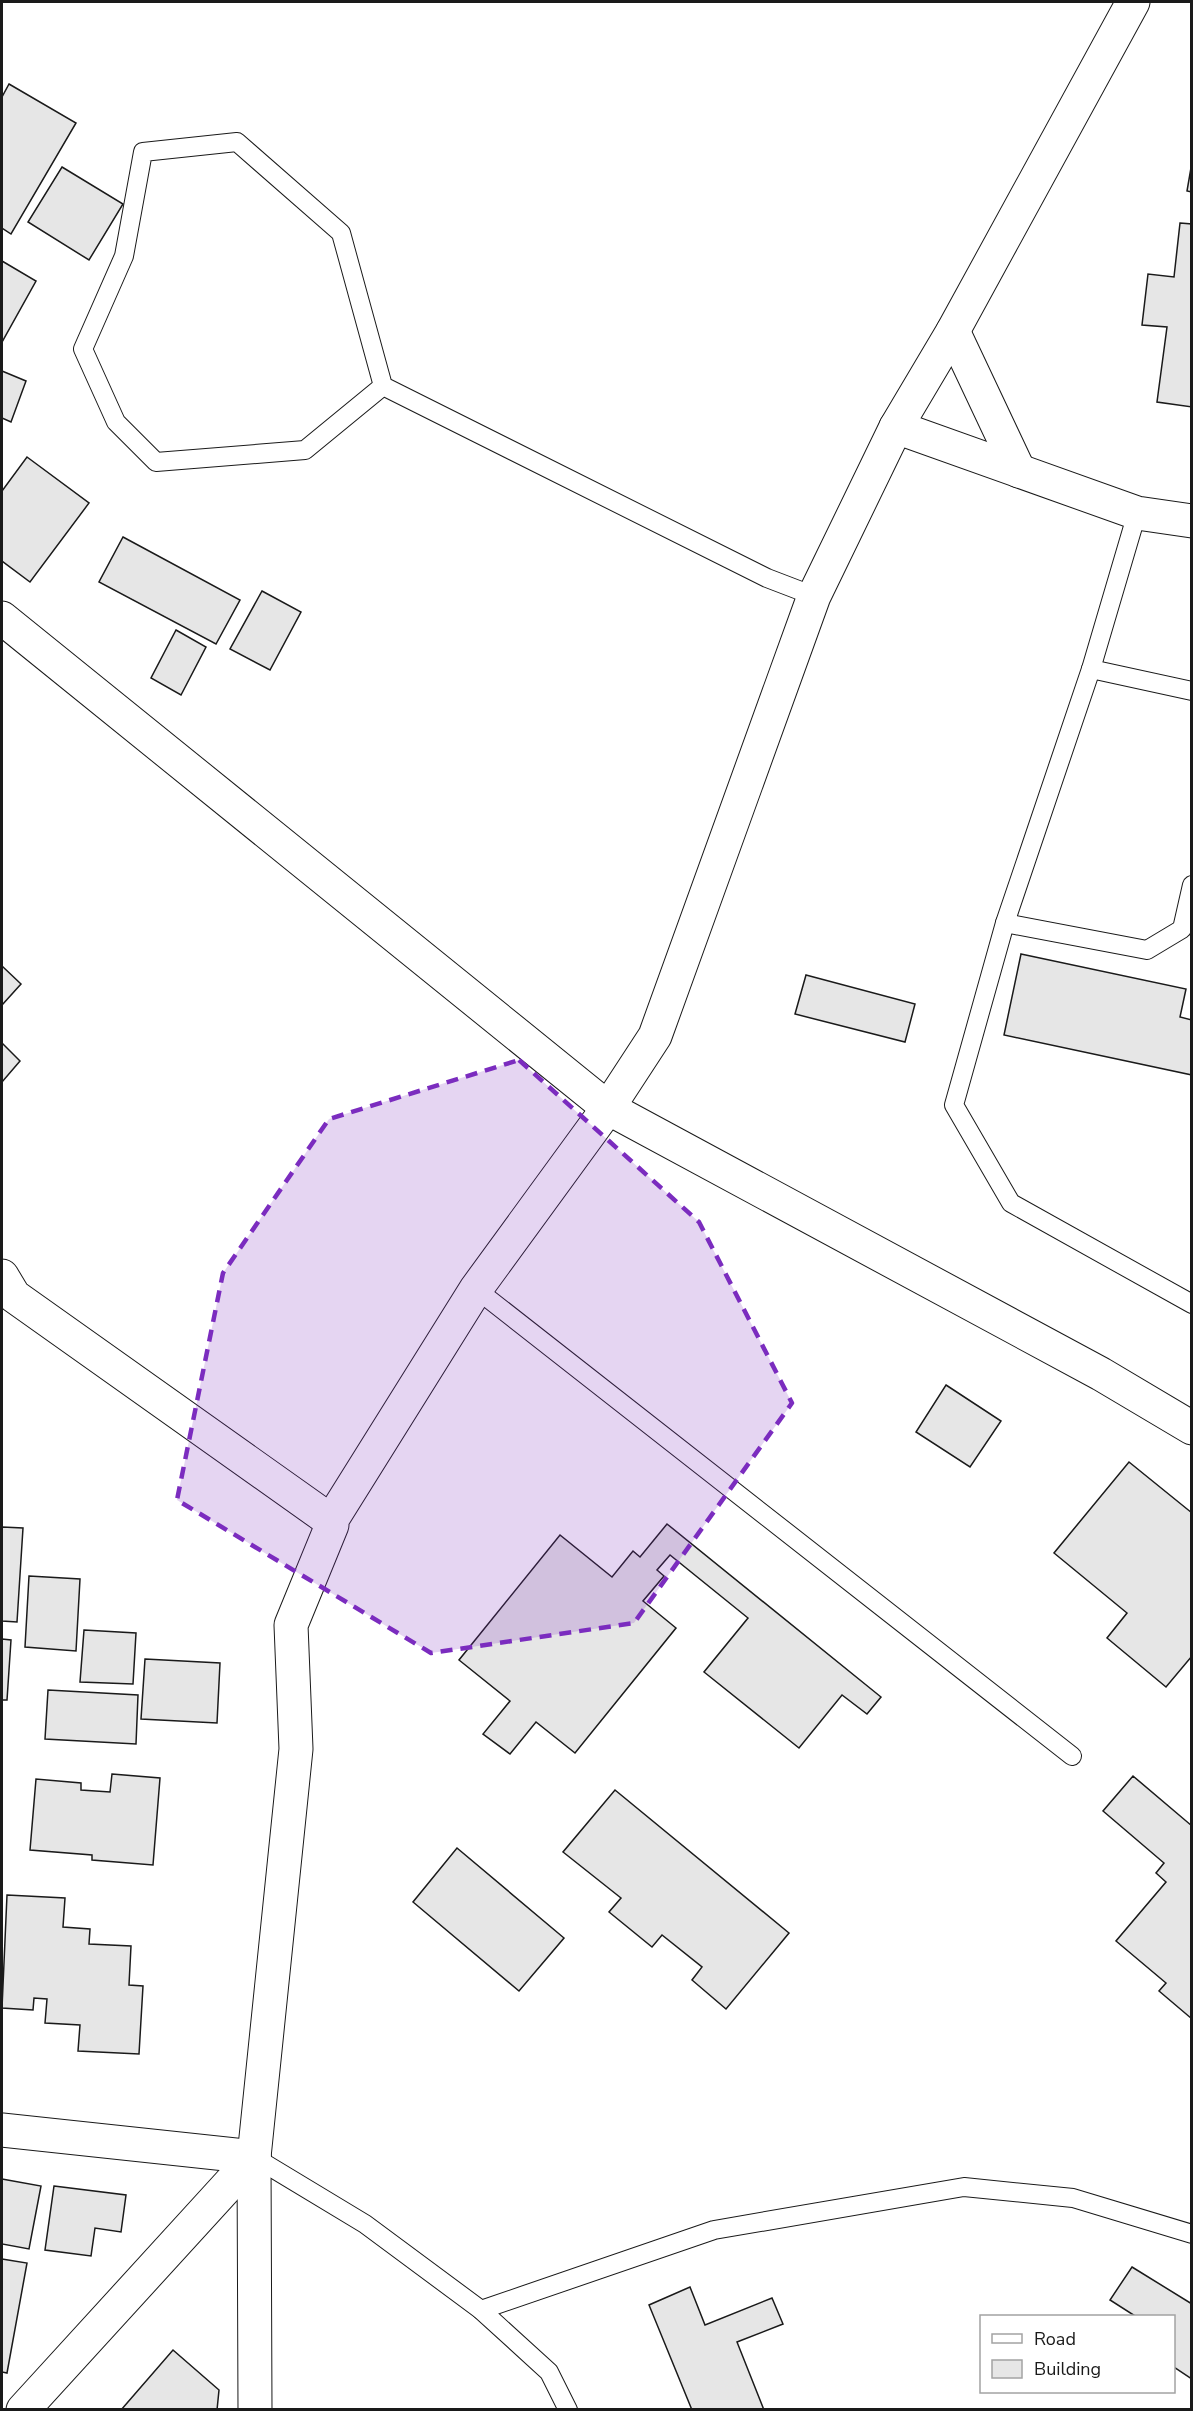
<svg xmlns="http://www.w3.org/2000/svg" width="1193" height="2411" font-family="'Nunito Sans',sans-serif">
<style>
.building{fill:#e6e6e6;stroke:#1a1a1a;stroke-width:1.5}
.lines{fill:none;stroke-linecap:round;stroke-linejoin:round}
.lane-casing{stroke:#1a1a1a;stroke-width:20}
.street-casing{stroke:#1a1a1a;stroke-width:35}
.lane{stroke:#fff;stroke-width:18}
.street{stroke:#fff;stroke-width:33}
.marked{fill:#7b2cbf;fill-opacity:0.2;stroke:#7b2cbf;stroke-width:4.5;stroke-dasharray:12 8;stroke-linejoin:round}
</style>
<rect width="100%" height="100%" fill="#fff"/>
<g class="building">
<polygon points="9,84 76,123 11,234 2,228 2,97"/>
<polygon points="1192,162 1192,192 1187,191"/>
<polygon points="62,167 123,204 89,260 28,222"/>
<polygon points="1180,223 1192,224 1192,407 1157,402 1167,327 1142,325 1148,274 1174,277"/>
<polygon points="2,261 36,281 2,342"/>
<polygon points="2,371 26,381 11,422 2,418"/>
<polygon points="27,457 89,503 30,582 2,561 2,491"/>
<polygon points="123,537 240,600 216,644 99,582"/>
<polygon points="262,591 301,612 270,670 230,649"/>
<polygon points="176,630 206,647 181,695 151,678"/>
<polygon points="1021,954 1186,989 1180,1017 1192,1020 1192,1075 1004,1035"/>
<polygon points="2,966 21,984 2,1005"/>
<polygon points="806,975 915,1004 905,1042 795,1014"/>
<polygon points="2,1043 20,1061 2,1082"/>
<polygon points="946,1385 1001,1421 970,1467 916,1432"/>
<polygon points="1129,1462 1192,1513 1192,1656 1166,1687 1107,1638 1127,1613 1054,1553"/>
<polygon points="667,1524 881,1697 867,1714 842,1695 799,1748 704,1672 748,1618 670,1555 657,1570 664,1576 643,1601 676,1628 575,1753 536,1722 510,1754 483,1734 510,1701 459,1660 560,1535 612,1577 633,1551 640,1557"/>
<polygon points="2,1527 23,1528 17,1622 2,1621"/>
<polygon points="29,1576 80,1579 76,1651 25,1647"/>
<polygon points="84,1630 136,1633 133,1684 80,1682"/>
<polygon points="2,1639 11,1640 7,1700 2,1700"/>
<polygon points="145,1659 220,1663 217,1723 141,1719"/>
<polygon points="48,1690 138,1695 136,1744 45,1739"/>
<polygon points="112,1774 160,1778 153,1865 92,1860 92,1855 30,1850 36,1779 81,1783 81,1790 110,1792"/>
<polygon points="1133,1776 1192,1826 1192,2019 1159,1991 1166,1983 1116,1941 1166,1882 1156,1873 1164,1863 1103,1811"/>
<polygon points="615,1790 789,1933 726,2009 692,1980 702,1967 662,1935 652,1947 609,1912 621,1898 563,1852"/>
<polygon points="457,1848 564,1938 519,1991 413,1902"/>
<polygon points="7,1895 65,1898 63,1927 90,1929 89,1944 131,1946 129,1985 143,1986 139,2054 78,2051 80,2025 45,2023 47,1999 34,1998 33,2010 2,2008"/>
<polygon points="2,2179 41,2186 29,2249 2,2244"/>
<polygon points="54,2186 126,2195 121,2232 95,2228 91,2256 45,2250"/>
<polygon points="2,2259 27,2263 7,2373 2,2372"/>
<polygon points="1132,2267 1192,2304 1192,2379 1174,2367 1174,2316 1135,2316 1110,2300"/>
<polygon points="690,2287 705,2325 772,2298 783,2324 737,2342 764,2410 692,2410 649,2305"/>
<polygon points="173,2350 219,2390 217,2410 121,2410"/>
</g>
<g class="lines">
<g class="lane-casing">
<g id="lane">
<polyline points="383,386 305,450 156,462 116,422 83,349 124,256 143,152 237,142 341,233 383,386 767,578 814,596"/>
<polyline points="1137,513 1091,669 1005,923 954,1105 1011,1203 1192,1304"/>
<polyline points="1091,669 1192,691"/>
<polyline points="1005,923 1147,950 1182,929 1192,885"/>
<polyline points="476,1289 1072,1756"/>
<polyline points="254,2157 365,2224 481,2310 549,2372 568,2410"/>
<polyline points="481,2310 714,2230 964,2187 1073,2198 1192,2234"/>
</g>
</g>
<g class="street-casing">
<g id="street">
<polyline points="953,331 1019,471"/>
<polyline points="896,427 1137,513 1192,521"/>
<polyline points="2,618 608,1108 1101,1374 1192,1428"/>
<polyline points="2,1276 14,1296 331,1521"/>
<polyline points="2,2130 254,2157"/>
<polyline points="23,2410 254,2157"/>
<polyline points="255,2410 254,2157 296,1749 291,1625 332,1525 331,1521 476,1289 608,1108 655,1036 814,596 896,427 953,331 1133,2"/>
</g>
</g>
<use href="#lane" class="lane"/>
<use href="#street" class="street"/>
</g>
<path class="marked" d="M 519,1060 L 699,1222 L 792,1403 L 634,1623 L 431,1653 L 177,1500 L 223,1273 L 329,1119 Z"/>
<rect width="1193" height="2411" fill="none" stroke="#1a1a1a" stroke-width="6"/>
<rect x="980" y="2315" width="195" height="78" fill="#ffffff" stroke="#a3a3a3" stroke-width="1.5"/>
<rect x="992" y="2334" width="30" height="9" fill="#ffffff" stroke="#a3a3a3" stroke-width="1.5"/>
<text x="1034" y="2345" font-size="18" fill="#1a1a1a">Road</text>
<rect x="992" y="2360" width="30" height="18" fill="#e6e6e6" stroke="#a3a3a3" stroke-width="1.5"/>
<text x="1034" y="2375" font-size="18" fill="#1a1a1a">Building</text>
</svg>
